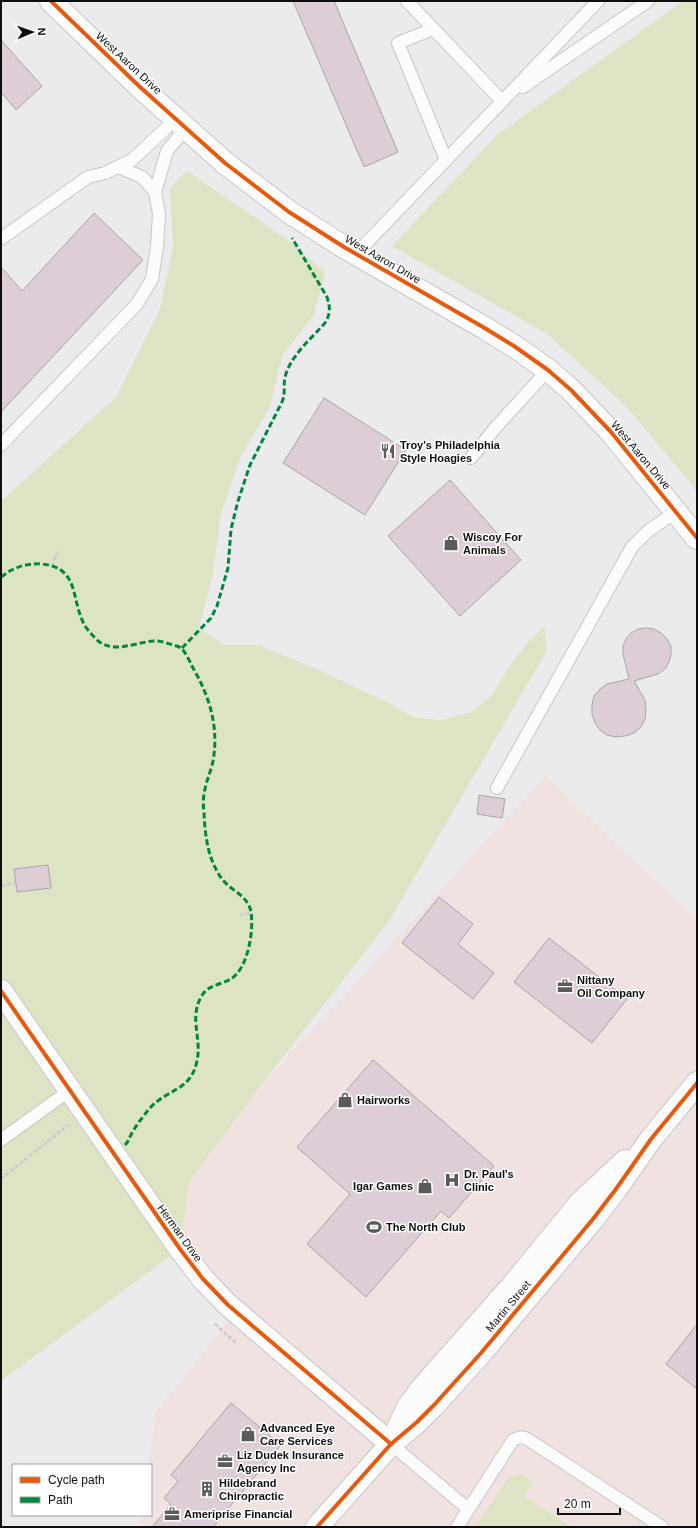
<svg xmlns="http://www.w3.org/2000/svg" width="698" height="1528" font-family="Helvetica,sans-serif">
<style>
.commercial{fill:#f0e2e0}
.green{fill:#dde4c4}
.building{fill:#dccdd6;stroke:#a6a6a7}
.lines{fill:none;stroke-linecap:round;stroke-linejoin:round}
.service-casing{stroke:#c6c6c8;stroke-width:14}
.minor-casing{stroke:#c6c6c8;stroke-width:24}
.tertiary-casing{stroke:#c6c6c8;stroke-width:24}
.path{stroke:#cbcbcc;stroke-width:2.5;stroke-dasharray:4 2;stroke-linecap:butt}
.service{stroke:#fcfcfc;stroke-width:12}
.minor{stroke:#fcfcfc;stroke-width:22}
.tertiary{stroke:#fcfcfc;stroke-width:22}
.quiet{stroke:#00873e;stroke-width:3;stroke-dasharray:6 3;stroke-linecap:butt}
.cycleway-casing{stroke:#fff;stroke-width:6}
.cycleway{stroke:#e8590c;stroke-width:4}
.labels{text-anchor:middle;stroke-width:3;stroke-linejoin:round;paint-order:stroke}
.street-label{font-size:11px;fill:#0e0e0f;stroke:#fff}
.poi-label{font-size:11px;font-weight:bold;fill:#0e0e0f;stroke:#fff;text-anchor:start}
</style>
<rect width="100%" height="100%" fill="#ebebee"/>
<polygon class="commercial" points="545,776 697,920 697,1527 139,1527 141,1515 151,1515 151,1465 148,1465 156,1412 236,1311 180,1249 189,1182 258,1089"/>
<g class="green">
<polygon points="683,1 697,1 697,491 625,405 547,334 392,246 497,135"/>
<polygon points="187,171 288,240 325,272 314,315 282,356 270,407 241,456 221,514 213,574 199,628 225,645 259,645 321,671 393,705 415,718 441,720 472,712 492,695 512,663 530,640 545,626 546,652 389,921 258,1089 189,1182 180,1249 1,1381 1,501 116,397 160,309 173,247 170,188"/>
<polygon points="522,1474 533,1482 524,1496 572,1527 476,1527 508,1478"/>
</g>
<g class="building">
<polygon points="293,1 334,1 398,152 364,167"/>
<polygon points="1,40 42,86 16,110 1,92"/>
<polygon points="94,213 143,260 1,412 1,267 22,291"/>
<polygon points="324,398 406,450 365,515 283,463"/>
<polygon points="450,480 521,560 460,616 388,536"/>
<polygon points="646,628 654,629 661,633 667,639 671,646 671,654 669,662 665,669 658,674 634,681 645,700 646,710 645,719 641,727 634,733 625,736 616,737 607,735 600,730 595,723 592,714 592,705 594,696 600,689 607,684 629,679 623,654 623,646 626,639 631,633 638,629"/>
<polygon points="479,795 505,799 502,818 477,814"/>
<polygon points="48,865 51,888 17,892 14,869"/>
<polygon points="439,897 473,924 458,944 494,973 473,999 402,943"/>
<polygon points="549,938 627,999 592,1043 514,982"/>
<polygon points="373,1060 494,1166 449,1218 441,1211 366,1297 307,1244 350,1194 297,1147"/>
<polygon points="697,1324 697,1389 666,1364"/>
<polygon points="231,1403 281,1445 213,1527 152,1527 171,1504 164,1498 178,1481 171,1475"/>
</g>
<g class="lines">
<g class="service-casing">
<g id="service">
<polyline points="407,1 502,101"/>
<polyline points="433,29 398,43 446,160"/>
<polyline points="523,87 648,1"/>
<polyline points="118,167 142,177 155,192"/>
<polyline points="1,237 2,238 88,177 105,173 132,160 176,119"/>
<polyline points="356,254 598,1"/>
<polyline points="1,445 137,304 152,279 157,247 159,214 155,192 167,151 186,128"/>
<polyline points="471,458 496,427 548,370"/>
<polyline points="497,788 632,547 648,531 676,512"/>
<polyline points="1,1140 70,1090"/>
<polyline points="391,1444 468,1509"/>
<path d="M 457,1527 L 513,1440 C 519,1437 523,1436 529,1440 L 662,1527"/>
</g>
</g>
<g class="minor-casing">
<polyline id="minor" points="1,991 180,1249 203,1279 228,1305 391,1444"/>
</g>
<g class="tertiary-casing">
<g id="tertiary">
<polyline points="51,1 140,87 225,163 289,212 344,247 483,327 514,346 548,370 571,390 611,432 697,538"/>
<polyline points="394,1437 408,1407 422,1388 512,1286 580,1203 625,1161"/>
<polyline points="317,1527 391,1444 417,1422 434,1405 481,1353 593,1219 616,1189 651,1139 697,1083"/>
</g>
</g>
<g class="path">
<polyline points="52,566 57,552"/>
<polyline points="1,886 15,883"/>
<polyline points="240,915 251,913"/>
<polyline points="1,1179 68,1125"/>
<polyline points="215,1324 237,1344"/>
</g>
<use href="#service" class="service"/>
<use href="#minor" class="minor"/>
<use href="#tertiary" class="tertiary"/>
<g class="quiet">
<path d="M 1,577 C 14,567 26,563 42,564 C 79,568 71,597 83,622 C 85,628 91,633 95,638 C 111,655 133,643 153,641 C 159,640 167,643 173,645 C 177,646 181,647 183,650 C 187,655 190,662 193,668 C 210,697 219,728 213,761 C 211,771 207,779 205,789 C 203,797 203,805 204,813 C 205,836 208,860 222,879 C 231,891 248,895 251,912 C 254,931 248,968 231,979 C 220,985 207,985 201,997 C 189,1019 202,1038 197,1061 C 191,1091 167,1089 150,1108 C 144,1115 138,1123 133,1131 C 130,1136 129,1141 125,1145"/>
<path d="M 182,648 L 211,618 L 217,606 L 228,568 L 231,529 L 238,501 L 250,465 L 282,402 C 286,393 283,385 285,377 C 291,355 311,339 325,323 C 331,313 330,307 327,297 L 292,238"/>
</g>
<g class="cycleway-casing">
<g id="cycleway">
<polyline points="51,1 140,87 225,163 289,212 344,247 483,327 514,346 548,370 571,390 611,432 697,538"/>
<polyline points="1,991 180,1249 203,1279 228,1305 391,1444"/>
<polyline points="317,1527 391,1444 417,1422 434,1405 481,1353 593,1219 616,1189 651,1139 697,1083"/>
</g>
</g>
<use href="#cycleway" class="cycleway"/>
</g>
<defs>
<g id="restaurant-bare" transform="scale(1.2)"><path d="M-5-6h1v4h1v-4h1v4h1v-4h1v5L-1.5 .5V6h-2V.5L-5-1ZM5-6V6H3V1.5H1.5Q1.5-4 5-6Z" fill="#5b5b5d" stroke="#fff" stroke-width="2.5" paint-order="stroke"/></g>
<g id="shop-bare" transform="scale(1.2)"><path d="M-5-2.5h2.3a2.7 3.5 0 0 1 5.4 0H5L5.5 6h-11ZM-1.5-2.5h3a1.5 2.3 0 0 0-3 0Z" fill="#5b5b5d" stroke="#fff" stroke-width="2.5" paint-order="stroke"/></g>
<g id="office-bare" transform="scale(1.2)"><path d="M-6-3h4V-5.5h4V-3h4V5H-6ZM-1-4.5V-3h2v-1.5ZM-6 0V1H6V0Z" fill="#5b5b5d" stroke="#fff" stroke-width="2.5" paint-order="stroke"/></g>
<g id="hospital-bare" transform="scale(1.2)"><path d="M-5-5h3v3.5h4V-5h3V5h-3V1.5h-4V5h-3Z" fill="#5b5b5d" stroke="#fff" stroke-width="2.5" paint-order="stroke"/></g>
<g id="stadium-bare" transform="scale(1.2)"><path d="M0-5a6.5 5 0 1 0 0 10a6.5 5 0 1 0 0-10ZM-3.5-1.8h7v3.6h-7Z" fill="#5b5b5d" stroke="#fff" stroke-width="2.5" paint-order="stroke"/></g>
<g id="building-bare" transform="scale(1.2)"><path d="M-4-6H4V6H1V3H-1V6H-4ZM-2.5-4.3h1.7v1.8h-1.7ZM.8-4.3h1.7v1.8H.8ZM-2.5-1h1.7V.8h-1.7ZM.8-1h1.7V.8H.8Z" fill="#5b5b5d" stroke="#fff" stroke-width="2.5" paint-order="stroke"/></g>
</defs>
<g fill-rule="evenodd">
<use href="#restaurant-bare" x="388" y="451"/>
<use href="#shop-bare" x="451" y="543"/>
<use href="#office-bare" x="565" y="986"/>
<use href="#shop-bare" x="345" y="1100"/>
<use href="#hospital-bare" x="452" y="1180"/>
<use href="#shop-bare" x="425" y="1186"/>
<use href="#stadium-bare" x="374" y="1227"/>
<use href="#shop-bare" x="248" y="1434"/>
<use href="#office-bare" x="225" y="1461"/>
<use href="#building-bare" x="207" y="1489"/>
<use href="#office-bare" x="172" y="1514"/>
</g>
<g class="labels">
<g class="street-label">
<text transform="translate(129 63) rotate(43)" y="4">West Aaron Drive</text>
<text transform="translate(383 259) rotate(30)" y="4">West Aaron Drive</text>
<text transform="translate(641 455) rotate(50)" y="4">West Aaron Drive</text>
<text transform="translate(180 1233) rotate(54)" y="4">Herman Drive</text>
<text transform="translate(508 1306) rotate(-50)" y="4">Martin Street</text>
</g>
<g class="poi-label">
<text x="400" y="449">Troy's Philadelphia<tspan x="400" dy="13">Style Hoagies</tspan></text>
<text x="463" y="541">Wiscoy For<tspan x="463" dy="13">Animals</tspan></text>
<text x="577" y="984">Nittany<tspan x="577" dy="13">Oil Company</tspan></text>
<text x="357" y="1104">Hairworks</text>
<text x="464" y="1178">Dr. Paul's<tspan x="464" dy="13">Clinic</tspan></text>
<text x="413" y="1190" text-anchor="end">Igar Games</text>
<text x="386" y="1231">The North Club</text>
<text x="260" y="1432">Advanced Eye<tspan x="260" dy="13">Care Services</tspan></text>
<text x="237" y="1459">Liz Dudek Insurance<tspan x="237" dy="13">Agency Inc</tspan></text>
<text x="219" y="1487">Hildebrand<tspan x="219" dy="13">Chiropractic</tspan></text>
<text x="184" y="1518">Ameriprise Financial</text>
</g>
</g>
<rect width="698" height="1528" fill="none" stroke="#0e0e0f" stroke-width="4"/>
<rect x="12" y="1464" width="140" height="52" fill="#ffffff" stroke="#9f9f9f"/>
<rect x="20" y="1477" width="20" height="6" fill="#e8590c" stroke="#9f9f9f"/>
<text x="48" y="1484" font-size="12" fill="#0e0e0f">Cycle path</text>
<rect x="20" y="1497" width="20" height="6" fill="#00873e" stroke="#9f9f9f"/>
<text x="48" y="1504" font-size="12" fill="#0e0e0f">Path</text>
<g transform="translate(32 32) rotate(88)" stroke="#ffffff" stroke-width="3" paint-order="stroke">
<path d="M0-3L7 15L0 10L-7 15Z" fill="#0e0e0f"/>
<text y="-6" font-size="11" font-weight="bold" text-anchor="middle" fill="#0e0e0f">N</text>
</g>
<path d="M558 1508v6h62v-6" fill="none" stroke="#0e0e0f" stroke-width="2"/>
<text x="564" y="1508" font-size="12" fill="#0e0e0f" stroke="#ffffff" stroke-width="3" paint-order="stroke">20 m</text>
</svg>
